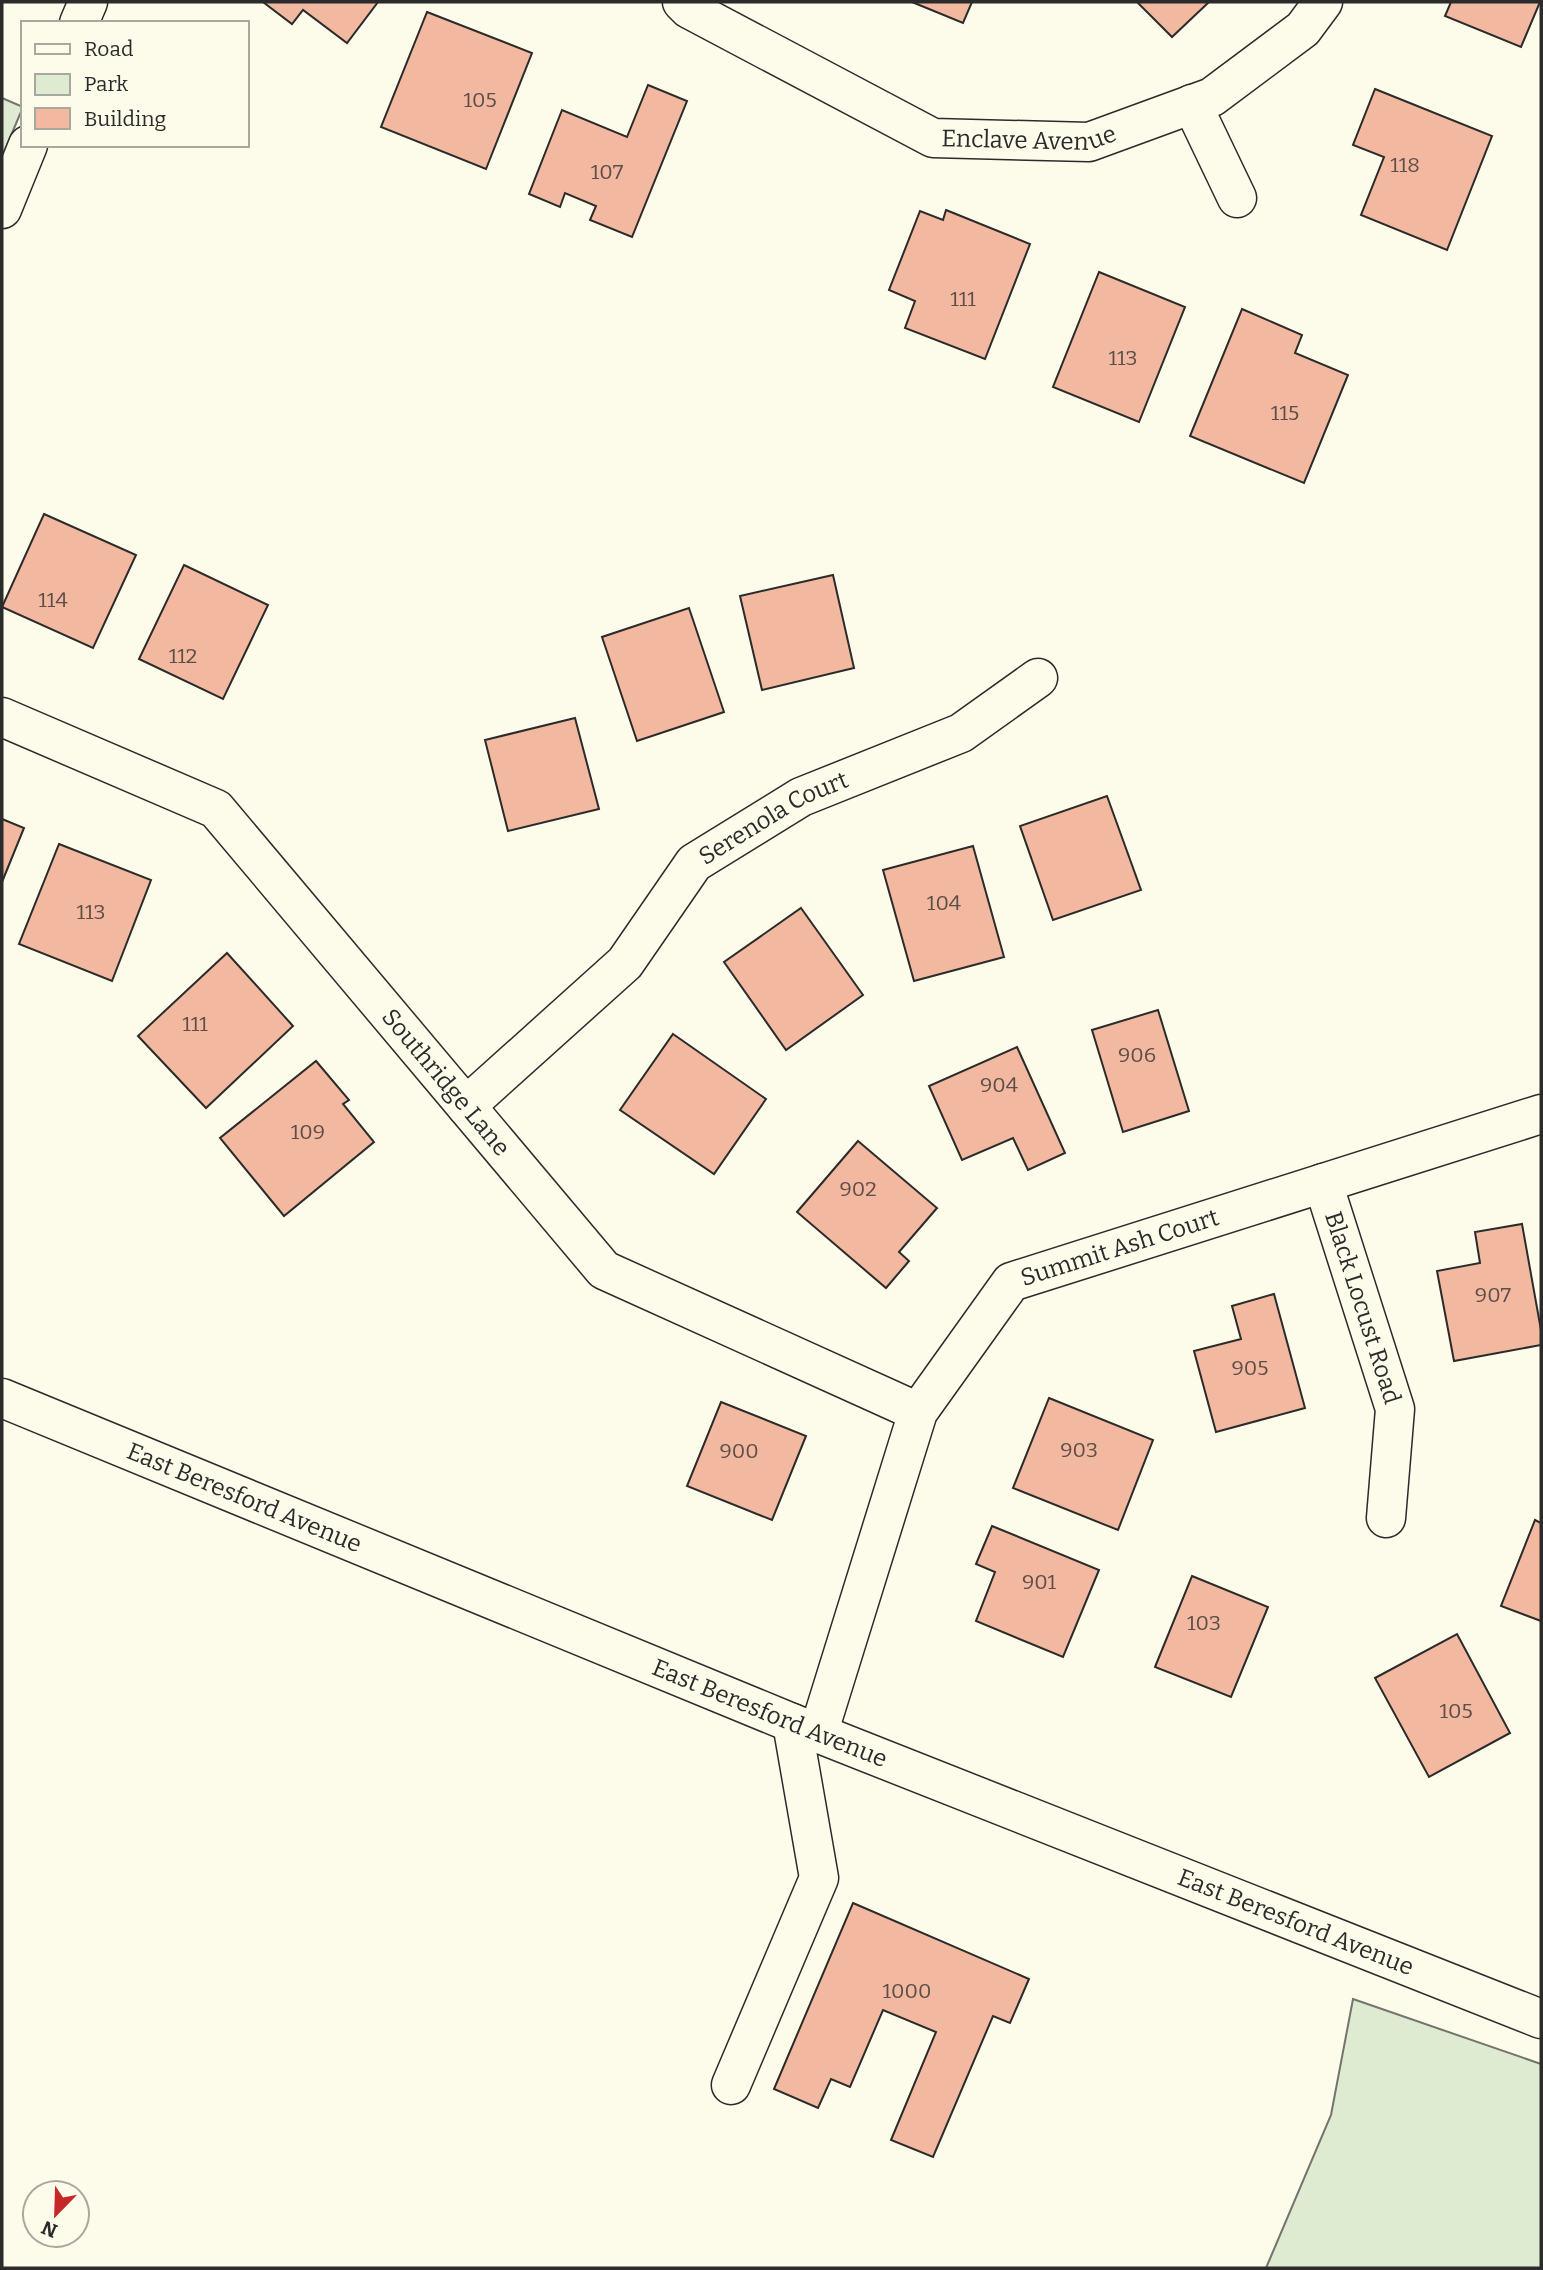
<svg xmlns="http://www.w3.org/2000/svg" width="1543" height="2270" font-family="Bitter,serif">
<style>
.green{fill:#deebd1;stroke:#74746e;stroke-width:2}
.building{fill:#f2b8a0;stroke:#2b2b2b;stroke-width:2}
.lines{fill:none;stroke-linecap:round;stroke-linejoin:round}
.minor-casing{stroke:#2b2b2b;stroke-width:41}
.minor{stroke:#fdfbea;stroke-width:38}
.labels{text-anchor:middle;stroke-width:5;stroke-linejoin:round;paint-order:stroke}
.number-label{font-size:21px;fill:#5d4e48}
.street-label{font-size:24px;fill:#2b2b2b;stroke:#fdfbea}
</style>
<rect width="100%" height="100%" fill="#fdfbea"/>
<g class="green">
<polygon points="2,98 23,107 2,157"/>
<polygon points="1353,1999 1541,2064 1541,2268 1266,2268 1331,2115"/>
</g>
<g class="building">
<polygon points="263,2 378,2 347,43 303,10 292,24"/>
<polygon points="912,2 972,2 963,23"/>
<polygon points="1137,2 1209,2 1172,37"/>
<polygon points="1451,2 1540,2 1521,47 1445,16"/>
<polygon points="427,12 532,53 486,169 381,127"/>
<polygon points="648,85 687,101 632,237 590,220 596,206 565,193 560,207 529,194 562,110 627,137"/>
<polygon points="1375,89 1492,136 1447,250 1361,215 1384,157 1353,145"/>
<polygon points="946,210 1030,244 985,359 905,328 915,301 889,290 920,211 943,220"/>
<polygon points="1099,272 1185,307 1139,422 1053,387"/>
<polygon points="1242,309 1302,335 1295,353 1348,375 1304,483 1190,436"/>
<polygon points="44,514 136,555 93,648 2,607"/>
<polygon points="184,565 268,605 223,699 139,659"/>
<polygon points="833,575 854,668 762,690 740,596"/>
<polygon points="689,608 724,712 637,741 602,637"/>
<polygon points="575,718 599,809 508,831 485,740"/>
<polygon points="1107,796 1141,890 1053,920 1020,826"/>
<polygon points="2,819 24,828 2,882"/>
<polygon points="59,844 151,880 112,981 19,944"/>
<polygon points="973,846 1004,957 914,981 883,870"/>
<polygon points="801,908 863,995 786,1050 724,962"/>
<polygon points="227,953 293,1026 206,1108 138,1036"/>
<polygon points="1158,1010 1189,1111 1123,1132 1092,1030"/>
<polygon points="673,1034 766,1099 714,1174 620,1110"/>
<polygon points="1017,1047 1065,1153 1028,1170 1013,1138 962,1160 929,1086"/>
<polygon points="316,1061 349,1100 343,1104 374,1142 284,1216 220,1138"/>
<polygon points="858,1141 937,1208 899,1252 909,1261 886,1288 797,1212"/>
<polygon points="1522,1224 1541,1330 1541,1345 1454,1361 1437,1271 1480,1263 1475,1232"/>
<polygon points="1274,1294 1305,1408 1216,1432 1194,1351 1241,1339 1232,1306"/>
<polygon points="1049,1398 1153,1440 1118,1530 1013,1488"/>
<polygon points="721,1402 806,1436 772,1520 687,1486"/>
<polygon points="1535,1520 1541,1523 1541,1621 1501,1606"/>
<polygon points="992,1526 1099,1570 1063,1657 976,1621 995,1572 976,1564"/>
<polygon points="1192,1576 1268,1607 1231,1697 1155,1667"/>
<polygon points="1457,1634 1510,1733 1429,1777 1375,1678"/>
<polygon points="853,1903 1029,1979 1010,2023 993,2016 933,2157 891,2140 936,2032 883,2010 850,2087 831,2079 818,2108 774,2089"/>
</g>
<g class="lines">
<g class="minor-casing">
<g id="minor">
<path id="s1" d="M 682,2 L 689,9 L 933,138 L 1089,142 L 1212,97 L 1303,29 L 1323,2"/>
<polyline points="79,23 88,2"/>
<polyline points="1192,104 1237,198"/>
<polyline points="2,209 28,145"/>
<path id="s2" d="M 2,717 L 216,809 L 604,1270 L 918,1412"/>
<path id="s3" d="M 466,1106 L 625,963 L 694,863 L 801,797 L 961,733 L 1038,678"/>
<path id="s4" d="M 1323,1183 L 1395,1409 L 1386,1518"/>
<path id="s5" d="M 2,1398 L 792,1723 L 1541,2019"/>
<path id="s6" d="M 818,1734 L 918,1412 L 1011,1282 L 1541,1114"/>
<polyline points="731,2085 819,1878 792,1723"/>
</g>
</g>
<use href="#minor" class="minor"/>
</g>
<g class="labels">
<g class="number-label">
<text x="480" y="107">105</text>
<text x="1405" y="172">118</text>
<text x="607" y="179">107</text>
<text x="963" y="306">111</text>
<text x="1123" y="365">113</text>
<text x="1285" y="420">115</text>
<text x="53" y="607">114</text>
<text x="183" y="663">112</text>
<text x="944" y="910">104</text>
<text x="91" y="919">113</text>
<text x="195" y="1031">111</text>
<text x="1137" y="1062">906</text>
<text x="999" y="1092">904</text>
<text x="308" y="1139">109</text>
<text x="858" y="1196">902</text>
<text x="1493" y="1302">907</text>
<text x="1250" y="1375">905</text>
<text x="1079" y="1457">903</text>
<text x="739" y="1458">900</text>
<text x="1039" y="1589">901</text>
<text x="1204" y="1630">103</text>
<text x="1456" y="1718">105</text>
<text x="907" y="1998">1000</text>
</g>
<g class="street-label">
<text dy="8" stroke="none"><textPath href="#s1" startOffset="382">Enclave Avenue</textPath></text>
<text dy="8" stroke="none"><textPath href="#s3" startOffset="427">Serenola Court</textPath></text>
<text dy="8" stroke="none"><textPath href="#s2" startOffset="590">Southridge Lane</textPath></text>
<text dy="8" stroke="none"><textPath href="#s6" startOffset="611">Summit Ash Court</textPath></text>
<text dy="8" stroke="none"><textPath href="#s4" startOffset="131">Black Locust Road</textPath></text>
<text dy="8" stroke="none"><textPath href="#s5" startOffset="262">East Beresford Avenue</textPath></text>
<text dy="8" stroke="none"><textPath href="#s5" startOffset="830">East Beresford Avenue</textPath></text>
<text dy="8" stroke="none"><textPath href="#s5" startOffset="1396">East Beresford Avenue</textPath></text>
</g>
</g>
<rect width="1543" height="2270" fill="none" stroke="#2b2b2b" stroke-width="7"/>
<rect x="21" y="21" width="228" height="126" fill="#fdfbea" stroke="#a9a89e" stroke-width="2"/>
<rect x="35" y="44" width="35" height="10" fill="#fdfbea" stroke="#a9a89e" stroke-width="2"/>
<text x="84" y="56" font-size="21" fill="#2b2b2b">Road</text>
<rect x="35" y="74" width="35" height="21" fill="#deebd1" stroke="#a9a89e" stroke-width="2"/>
<text x="84" y="91" font-size="21" fill="#2b2b2b">Park</text>
<rect x="35" y="108" width="35" height="21" fill="#f2b8a0" stroke="#a9a89e" stroke-width="2"/>
<text x="84" y="126" font-size="21" fill="#2b2b2b">Building</text>
<g transform="translate(56 2214) rotate(203)"><circle r="33" fill="#fdfbea" stroke="#a9a89e" stroke-width="2"/>
<path d="M0-5L12 26L0 18L-12 26Z" fill="#c62828"/>
<text y="-10" font-size="19" font-weight="bold" text-anchor="middle" fill="#2b2b2b">N</text>
</g>
</svg>
